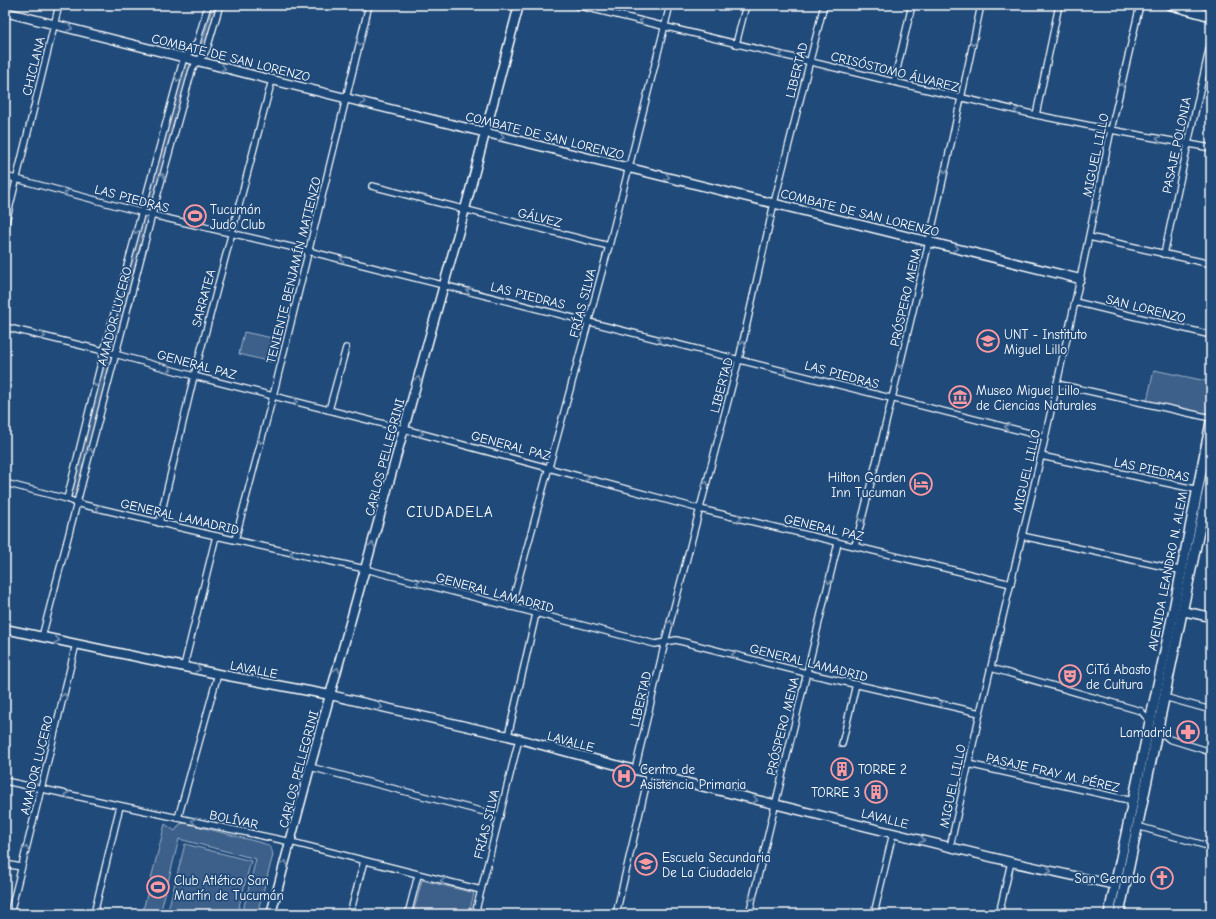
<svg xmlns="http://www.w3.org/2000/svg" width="1216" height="919" font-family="'Comic Neue',sans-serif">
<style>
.green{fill:#3c618b;stroke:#9eb0c5}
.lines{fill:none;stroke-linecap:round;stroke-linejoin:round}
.street-casing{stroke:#fff;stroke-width:8}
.secondary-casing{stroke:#fff;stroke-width:11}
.primary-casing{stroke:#fff;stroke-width:12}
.street{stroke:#1f4a7a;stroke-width:5.5}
.secondary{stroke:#1f4a7a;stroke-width:8}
.primary{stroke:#1f4a7a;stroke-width:9}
.oneway{stroke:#7992af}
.labels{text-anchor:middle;stroke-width:3.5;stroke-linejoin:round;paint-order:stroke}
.street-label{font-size:13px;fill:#fff;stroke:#1f4a7a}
.poi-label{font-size:13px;fill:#fff;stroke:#1f4a7a;text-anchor:start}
.quarter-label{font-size:15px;letter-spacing:1px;fill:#fff;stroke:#1f4a7a}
</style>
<rect width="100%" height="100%" fill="#1f4a7a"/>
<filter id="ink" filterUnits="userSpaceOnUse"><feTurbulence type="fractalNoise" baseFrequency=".025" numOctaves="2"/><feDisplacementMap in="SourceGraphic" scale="8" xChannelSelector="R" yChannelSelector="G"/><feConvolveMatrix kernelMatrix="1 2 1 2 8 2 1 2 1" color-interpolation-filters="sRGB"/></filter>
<g filter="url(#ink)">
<g class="green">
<polygon points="213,5 218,5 206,48 201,47"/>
<polygon points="186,62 192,63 150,211 145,209"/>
<polygon points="144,215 149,217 114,351 107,349"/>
<polygon points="244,332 277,339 271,362 239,354"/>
<polygon points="105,355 112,357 75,498 71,497"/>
<polygon points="1154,370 1211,382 1211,398 1207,415 1147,401"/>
<path d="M 185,823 L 262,843 C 269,845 272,848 273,855 L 257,914 L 242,914 L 256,859 L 179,839 L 160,914 L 142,914 L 165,824 L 175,831 L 180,824 Z"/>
<polygon points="185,844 251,861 237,914 167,914"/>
<polygon points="422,880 474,893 469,914 413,914"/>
</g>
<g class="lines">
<g class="street-casing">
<g id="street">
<polyline points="576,5 894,82 1036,115 1111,130 1211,148"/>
<polyline points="736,44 746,5"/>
<polyline points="894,82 912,5"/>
<polyline points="1036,115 1059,5"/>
<polyline points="5,176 152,215 308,251 1045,437"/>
<polyline points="372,186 609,246"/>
<polyline points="5,226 59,5"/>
<polyline points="1089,237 1211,264"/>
<polyline points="1164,254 1188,144 1211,41"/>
<polyline points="1075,302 1211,335"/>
<polyline points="5,327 104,351 194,376 404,429 700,509 1011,584"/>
<polyline points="1057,384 1211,418"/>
<polyline points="329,410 346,348"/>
<polyline points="1041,456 1199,490"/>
<polyline points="5,483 67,499 80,504 216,536 365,569 655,644 676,640 806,673 980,713"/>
<polyline points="67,499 104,351 182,64 184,58 197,43 208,5"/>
<polyline points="159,523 194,376 272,80"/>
<polyline points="1022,536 1184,571"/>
<polyline points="235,540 273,396 369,5"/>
<path d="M 855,546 C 901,367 943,186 981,5"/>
<polyline points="511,607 609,246 670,5"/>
<path d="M 42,637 L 152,215 L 192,70 C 196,62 203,57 207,49 L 220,5"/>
<polyline points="184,666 216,536"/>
<polyline points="991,668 1141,711 1150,721"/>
<polyline points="1164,697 1211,710"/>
<polyline points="1156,728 1169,739 1211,752"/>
<polyline points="508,736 536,614"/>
<polyline points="842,744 856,684"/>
<polyline points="968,764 1133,801"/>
<polyline points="310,767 500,816"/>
<polyline points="635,770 665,642 739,359 774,203 824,5"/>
<polyline points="5,781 291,842 481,890"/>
<polyline points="178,818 218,674"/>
<polyline points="1137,826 1211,847"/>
<polyline points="950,847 980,713 1041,456 1080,279 1111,130 1140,5"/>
<polyline points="5,864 21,867"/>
<polyline points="476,911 489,914"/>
<polyline points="10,914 41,789 76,644"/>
<polyline points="94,914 120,806"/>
<polyline points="350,914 364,861"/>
<polyline points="408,914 418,875"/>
<polyline points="475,914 519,739"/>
<polyline points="616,914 649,773"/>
<polyline points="749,914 838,543"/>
<polyline points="874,914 893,833"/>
<polyline points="999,914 1011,862"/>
</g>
</g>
<g class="secondary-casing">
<g id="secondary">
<polyline points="5,12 272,80 1080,279"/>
<polyline points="1182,611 1211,617"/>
<polyline points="5,629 218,674 330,695 508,736 635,770 1011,862 1115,885"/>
<polyline points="271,914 310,767 465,209 519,5"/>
</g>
</g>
<g class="primary-casing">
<g id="primary">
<polyline points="1171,5 1211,16"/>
<polyline points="1109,914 1174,609 1211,422"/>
<polyline points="1119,914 1211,474"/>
</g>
</g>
<use href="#street" class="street"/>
<use href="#secondary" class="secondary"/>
<use href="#primary" class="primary"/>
</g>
<defs><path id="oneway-chevron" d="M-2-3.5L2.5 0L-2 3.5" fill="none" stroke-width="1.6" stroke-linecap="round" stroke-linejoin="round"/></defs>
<g class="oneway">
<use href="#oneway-chevron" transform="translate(642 21) rotate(-166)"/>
<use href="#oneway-chevron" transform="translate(70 28) rotate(15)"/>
<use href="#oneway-chevron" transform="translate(360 43) rotate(104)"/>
<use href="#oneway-chevron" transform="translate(973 43) rotate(102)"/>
<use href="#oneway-chevron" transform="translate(782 55) rotate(-167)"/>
<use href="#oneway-chevron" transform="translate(223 68) rotate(14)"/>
<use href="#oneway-chevron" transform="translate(178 79) rotate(105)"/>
<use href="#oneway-chevron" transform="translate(1121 86) rotate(-77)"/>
<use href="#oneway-chevron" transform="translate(363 102) rotate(14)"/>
<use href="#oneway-chevron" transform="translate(1017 111) rotate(-167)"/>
<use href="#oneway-chevron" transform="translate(502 137) rotate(14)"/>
<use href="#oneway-chevron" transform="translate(1159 139) rotate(-170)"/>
<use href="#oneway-chevron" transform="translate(945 170) rotate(102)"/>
<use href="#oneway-chevron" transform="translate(162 176) rotate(-75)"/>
<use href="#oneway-chevron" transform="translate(667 177) rotate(14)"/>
<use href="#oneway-chevron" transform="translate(67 193) rotate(-165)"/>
<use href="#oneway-chevron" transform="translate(1094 213) rotate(-79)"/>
<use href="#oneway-chevron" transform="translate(771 217) rotate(-78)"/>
<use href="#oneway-chevron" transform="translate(136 231) rotate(105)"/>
<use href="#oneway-chevron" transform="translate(956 248) rotate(14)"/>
<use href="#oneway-chevron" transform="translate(343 259) rotate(-166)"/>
<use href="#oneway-chevron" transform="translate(469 291) rotate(-166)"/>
<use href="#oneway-chevron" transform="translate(43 336) rotate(14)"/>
<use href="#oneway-chevron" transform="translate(660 339) rotate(-166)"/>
<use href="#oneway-chevron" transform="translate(743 344) rotate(-78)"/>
<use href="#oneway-chevron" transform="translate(900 365) rotate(103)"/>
<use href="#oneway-chevron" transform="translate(169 369) rotate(15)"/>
<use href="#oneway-chevron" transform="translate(786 371) rotate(-165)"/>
<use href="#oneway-chevron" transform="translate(418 379) rotate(-74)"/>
<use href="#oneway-chevron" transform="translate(96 384) rotate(104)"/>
<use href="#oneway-chevron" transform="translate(295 401) rotate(15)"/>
<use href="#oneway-chevron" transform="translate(1007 427) rotate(-166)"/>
<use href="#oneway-chevron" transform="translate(421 433) rotate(15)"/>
<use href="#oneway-chevron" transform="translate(261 441) rotate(105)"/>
<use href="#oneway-chevron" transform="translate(90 451) rotate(-75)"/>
<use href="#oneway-chevron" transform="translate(587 478) rotate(15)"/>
<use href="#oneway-chevron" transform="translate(706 484) rotate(-75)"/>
<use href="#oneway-chevron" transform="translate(98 508) rotate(-167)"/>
<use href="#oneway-chevron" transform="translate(739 518) rotate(14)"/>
<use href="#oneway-chevron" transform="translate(862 519) rotate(104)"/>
<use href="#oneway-chevron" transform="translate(372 545) rotate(-75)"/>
<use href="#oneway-chevron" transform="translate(293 553) rotate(-168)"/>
<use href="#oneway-chevron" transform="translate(829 581) rotate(104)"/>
<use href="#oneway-chevron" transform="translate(419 583) rotate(-165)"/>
<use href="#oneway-chevron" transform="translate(670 623) rotate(-76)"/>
<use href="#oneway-chevron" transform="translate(57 640) rotate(11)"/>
<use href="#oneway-chevron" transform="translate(734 655) rotate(-166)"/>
<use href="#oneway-chevron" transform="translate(198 669) rotate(13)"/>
<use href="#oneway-chevron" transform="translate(337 670) rotate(-74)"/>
<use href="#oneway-chevron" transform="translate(64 696) rotate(-77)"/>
<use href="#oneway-chevron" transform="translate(942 704) rotate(-167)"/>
<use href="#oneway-chevron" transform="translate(380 707) rotate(13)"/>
<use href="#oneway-chevron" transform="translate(67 795) rotate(-168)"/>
<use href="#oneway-chevron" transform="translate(755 800) rotate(14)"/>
<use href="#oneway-chevron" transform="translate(194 821) rotate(-168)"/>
<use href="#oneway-chevron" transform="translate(922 840) rotate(14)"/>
<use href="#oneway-chevron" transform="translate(26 849) rotate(-75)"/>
<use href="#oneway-chevron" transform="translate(285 863) rotate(-74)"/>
<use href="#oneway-chevron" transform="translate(1049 871) rotate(13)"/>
<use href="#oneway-chevron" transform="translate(443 881) rotate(-166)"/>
<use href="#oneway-chevron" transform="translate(752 898) rotate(103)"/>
</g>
</g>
<defs>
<g id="stadium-ring" transform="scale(1.15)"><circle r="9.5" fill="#1f4a7a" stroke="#ff9aa2" stroke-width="1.5"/><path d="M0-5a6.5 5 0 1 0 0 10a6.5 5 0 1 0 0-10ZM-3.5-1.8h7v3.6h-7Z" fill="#ff9aa2"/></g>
<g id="university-ring" transform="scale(1.15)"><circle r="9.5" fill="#1f4a7a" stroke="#ff9aa2" stroke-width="1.5"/><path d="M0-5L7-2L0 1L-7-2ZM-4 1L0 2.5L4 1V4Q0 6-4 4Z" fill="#ff9aa2"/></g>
<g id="museum-ring" transform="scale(1.15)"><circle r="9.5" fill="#1f4a7a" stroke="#ff9aa2" stroke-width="1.5"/><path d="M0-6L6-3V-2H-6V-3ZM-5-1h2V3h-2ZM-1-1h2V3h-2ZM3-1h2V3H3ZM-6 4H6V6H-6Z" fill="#ff9aa2"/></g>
<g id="hotel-ring" transform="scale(1.15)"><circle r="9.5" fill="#1f4a7a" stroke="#ff9aa2" stroke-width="1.5"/><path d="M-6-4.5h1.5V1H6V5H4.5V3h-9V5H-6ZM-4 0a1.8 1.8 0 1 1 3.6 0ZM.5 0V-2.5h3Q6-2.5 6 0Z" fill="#ff9aa2"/></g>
<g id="theatre-ring" transform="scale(1.15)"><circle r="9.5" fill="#1f4a7a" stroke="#ff9aa2" stroke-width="1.5"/><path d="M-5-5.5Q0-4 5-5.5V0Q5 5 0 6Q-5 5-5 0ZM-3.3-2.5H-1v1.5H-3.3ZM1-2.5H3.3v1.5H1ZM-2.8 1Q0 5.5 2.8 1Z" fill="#ff9aa2"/></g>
<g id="pharmacy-ring" transform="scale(1.15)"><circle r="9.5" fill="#1f4a7a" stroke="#ff9aa2" stroke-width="1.5"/><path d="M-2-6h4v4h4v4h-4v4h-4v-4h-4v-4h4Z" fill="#ff9aa2"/></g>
<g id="building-ring" transform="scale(1.15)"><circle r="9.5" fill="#1f4a7a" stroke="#ff9aa2" stroke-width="1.5"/><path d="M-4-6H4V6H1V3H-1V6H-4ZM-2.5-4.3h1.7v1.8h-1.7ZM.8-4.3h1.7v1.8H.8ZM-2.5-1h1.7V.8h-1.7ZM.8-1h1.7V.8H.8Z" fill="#ff9aa2"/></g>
<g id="hospital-ring" transform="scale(1.15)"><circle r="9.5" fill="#1f4a7a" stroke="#ff9aa2" stroke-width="1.5"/><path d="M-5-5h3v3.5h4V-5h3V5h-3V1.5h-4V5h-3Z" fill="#ff9aa2"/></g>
<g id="school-ring" transform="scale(1.15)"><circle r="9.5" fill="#1f4a7a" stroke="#ff9aa2" stroke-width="1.5"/><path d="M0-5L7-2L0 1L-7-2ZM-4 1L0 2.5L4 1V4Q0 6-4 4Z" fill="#ff9aa2"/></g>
<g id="church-ring" transform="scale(1.15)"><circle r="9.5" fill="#1f4a7a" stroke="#ff9aa2" stroke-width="1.5"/><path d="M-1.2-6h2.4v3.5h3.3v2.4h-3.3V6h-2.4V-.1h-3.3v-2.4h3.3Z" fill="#ff9aa2"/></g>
</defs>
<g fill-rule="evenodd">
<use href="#stadium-ring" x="195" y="216"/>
<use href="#university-ring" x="988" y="341"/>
<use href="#museum-ring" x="960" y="397"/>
<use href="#hotel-ring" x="921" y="484"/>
<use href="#theatre-ring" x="1070" y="676"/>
<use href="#pharmacy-ring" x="1188" y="732"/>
<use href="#building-ring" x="842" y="769"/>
<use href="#hospital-ring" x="624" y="776"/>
<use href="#building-ring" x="876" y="792"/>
<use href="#school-ring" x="646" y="864"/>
<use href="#church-ring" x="1162" y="878"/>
<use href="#stadium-ring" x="158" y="887"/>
</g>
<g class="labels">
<g class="street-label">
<text transform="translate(231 57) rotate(14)" y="5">COMBATE DE SAN LORENZO</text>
<text transform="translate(33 66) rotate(-76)" y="5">CHICLANA</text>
<text transform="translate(796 70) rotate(-76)" y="5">LIBERTAD</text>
<text transform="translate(895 71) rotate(14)" y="5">CRISÓSTOMO ÁLVAREZ</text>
<text transform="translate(545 135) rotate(14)" y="5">COMBATE DE SAN LORENZO</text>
<text transform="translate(1176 145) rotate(-78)" y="5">PASAJE POLONIA</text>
<text transform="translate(1095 155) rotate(-78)" y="5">MIGUEL LILLO</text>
<text transform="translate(132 198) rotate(15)" y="5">LAS PIEDRAS</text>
<text transform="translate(860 212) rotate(14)" y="5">COMBATE DE SAN LORENZO</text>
<text transform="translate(540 217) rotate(14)" y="5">GÁLVEZ</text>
<text transform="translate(293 270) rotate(-76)" y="5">TENIENTE BENJAMÍN MATIENZO</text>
<text transform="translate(528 295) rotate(14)" y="5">LAS PIEDRAS</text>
<text transform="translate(905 297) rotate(-77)" y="5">PRÓSPERO MENA</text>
<text transform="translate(203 298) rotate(-75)" y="5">SARRATEA</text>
<text transform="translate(582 303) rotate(-75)" y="5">FRÍAS SILVA</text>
<text transform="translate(1146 308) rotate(14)" y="5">SAN LORENZO</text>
<text transform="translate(114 316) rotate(-75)" y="5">AMADOR LUCERO</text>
<text transform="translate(197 364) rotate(15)" y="5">GENERAL PAZ</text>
<text transform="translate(842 374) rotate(15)" y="5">LAS PIEDRAS</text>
<text transform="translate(721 385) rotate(-75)" y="5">LIBERTAD</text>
<text transform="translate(511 445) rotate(15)" y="5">GENERAL PAZ</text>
<text transform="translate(384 457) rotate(-75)" y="5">CARLOS PELLEGRINI</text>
<text transform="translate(1152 469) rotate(12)" y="5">LAS PIEDRAS</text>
<text transform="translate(1026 471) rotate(-77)" y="5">MIGUEL LILLO</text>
<text transform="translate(180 516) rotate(13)" y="5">GENERAL LAMADRID</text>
<text transform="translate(824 527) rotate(13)" y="5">GENERAL PAZ</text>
<text transform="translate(1167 571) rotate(-79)" y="5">AVENIDA LEANDRO N. ALEM</text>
<text transform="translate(495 592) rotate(15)" y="5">GENERAL LAMADRID</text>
<text transform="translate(809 662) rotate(14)" y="5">GENERAL LAMADRID</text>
<text transform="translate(254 669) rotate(11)" y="5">LAVALLE</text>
<text transform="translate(640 699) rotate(-77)" y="5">LIBERTAD</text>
<text transform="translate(782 726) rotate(-76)" y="5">PRÓSPERO MENA</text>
<text transform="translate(571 741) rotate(15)" y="5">LAVALLE</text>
<text transform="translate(36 765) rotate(-76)" y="5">AMADOR LUCERO</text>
<text transform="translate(298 769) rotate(-75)" y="5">CARLOS PELLEGRINI</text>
<text transform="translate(1053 772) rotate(13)" y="5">PASAJE FRAY M. PÉREZ</text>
<text transform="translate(952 786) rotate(-78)" y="5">MIGUEL LILLO</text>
<text transform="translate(885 818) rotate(14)" y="5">LAVALLE</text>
<text transform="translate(234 819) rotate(12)" y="5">BOLÍVAR</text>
<text transform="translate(486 824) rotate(-76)" y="5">FRÍAS SILVA</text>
</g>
<g class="poi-label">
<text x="210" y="214">Tucumán<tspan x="210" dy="15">Judo Club</tspan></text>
<text x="1004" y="339">UNT - Instituto<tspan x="1004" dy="15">Miguel Lillo</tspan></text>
<text x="976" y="395">Museo Miguel Lillo<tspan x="976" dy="15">de Ciencias Naturales</tspan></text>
<text x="906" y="482" text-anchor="end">Hilton Garden<tspan x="906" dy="15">Inn Tucuman</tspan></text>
<text x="1086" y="674">CiTá Abasto<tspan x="1086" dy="15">de Cultura</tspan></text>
<text x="1172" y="737" text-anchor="end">Lamadrid</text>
<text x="640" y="774">Centro de<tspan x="640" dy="15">Asistencia Primaria</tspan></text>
<text x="858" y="774">TORRE 2</text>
<text x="860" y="797" text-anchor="end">TORRE 3</text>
<text x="662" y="862">Escuela Secundaria<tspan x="662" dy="15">De La Ciudadela</tspan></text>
<text x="1146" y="883" text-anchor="end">San Gerardo</text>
<text x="174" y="885">Club Atlético San<tspan x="174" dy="15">Martín de Tucumán</tspan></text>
</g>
<g class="quarter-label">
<text x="450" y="517">CIUDADELA</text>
</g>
</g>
<rect width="1216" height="919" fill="none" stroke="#1f4a7a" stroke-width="20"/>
<rect x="10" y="10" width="1196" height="899" fill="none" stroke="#fff" stroke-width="1.5" filter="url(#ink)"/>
</svg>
